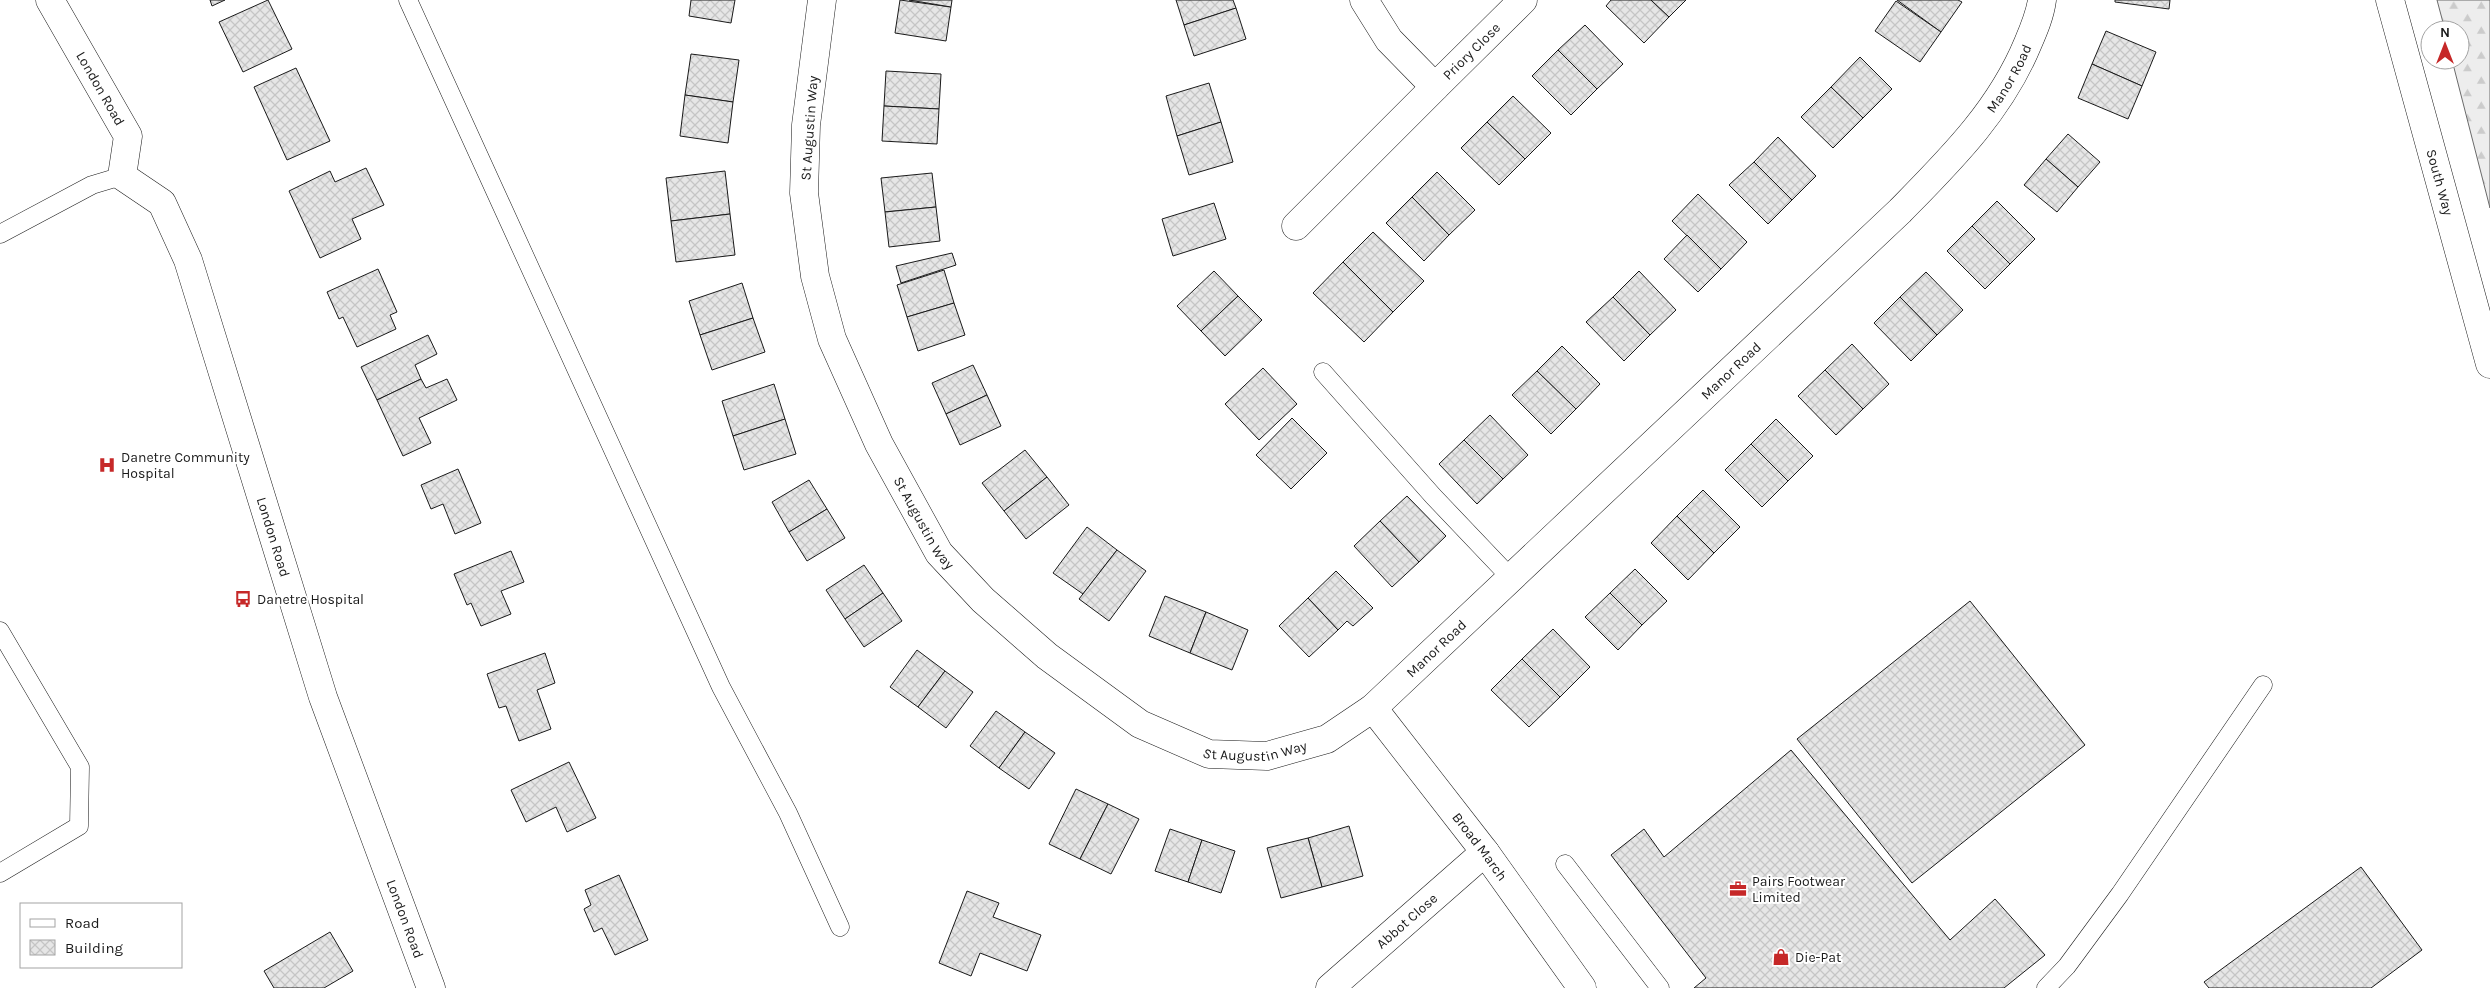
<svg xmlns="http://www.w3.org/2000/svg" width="2490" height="988" font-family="Karla,sans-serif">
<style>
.forest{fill:url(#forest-firs);stroke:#6a6a6a}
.building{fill:url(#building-cross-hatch);stroke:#1a1a1a}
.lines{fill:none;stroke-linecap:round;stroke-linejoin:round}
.lane-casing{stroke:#1a1a1a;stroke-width:19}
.street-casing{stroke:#1a1a1a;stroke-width:29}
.secondary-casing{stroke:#1a1a1a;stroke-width:29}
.primary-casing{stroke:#1a1a1a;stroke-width:29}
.lane{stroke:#fff;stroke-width:18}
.street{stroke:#fff;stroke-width:28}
.secondary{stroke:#fff;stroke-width:28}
.primary{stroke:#fff;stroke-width:28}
.labels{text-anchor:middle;stroke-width:4;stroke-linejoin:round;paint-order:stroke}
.street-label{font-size:14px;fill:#1a1a1a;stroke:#fff}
.poi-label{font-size:14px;fill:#1a1a1a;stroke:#fff;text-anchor:start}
</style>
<defs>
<pattern id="forest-firs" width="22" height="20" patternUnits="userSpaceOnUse" patternTransform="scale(1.25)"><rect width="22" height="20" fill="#ededed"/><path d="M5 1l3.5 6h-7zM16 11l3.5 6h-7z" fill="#cbcbcb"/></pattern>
<pattern id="building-cross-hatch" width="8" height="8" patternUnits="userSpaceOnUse" patternTransform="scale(1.25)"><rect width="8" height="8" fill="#e6e6e6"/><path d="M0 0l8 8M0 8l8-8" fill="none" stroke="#c5c5c5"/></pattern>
</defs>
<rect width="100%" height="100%" fill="#fff"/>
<polygon class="forest" points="2437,0 2490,0 2490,208 2452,60 2460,60 2460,30 2445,30"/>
<g class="building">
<polygon points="210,0 225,0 212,6"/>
<polygon points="268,0 292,49 243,72 219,22"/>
<polygon points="691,0 735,0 731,23 689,16"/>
<polygon points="900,0 951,7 946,41 895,33"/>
<polygon points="909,0 952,0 951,7"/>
<polygon points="1176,0 1233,0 1236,8 1184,25"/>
<polygon points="1611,0 1651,0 1669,17 1644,43 1606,6"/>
<polygon points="1651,0 1686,0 1669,17"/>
<polygon points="1897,0 1958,0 1962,2 1941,32"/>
<polygon points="2115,0 2170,0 2169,9 2115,2"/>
<polygon points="1896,1 1941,32 1920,62 1875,31"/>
<polygon points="1236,8 1246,39 1194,56 1184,25"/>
<polygon points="1585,25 1623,64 1597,89 1558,50"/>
<polygon points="2106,31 2156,52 2142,86 2092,64"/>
<polygon points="1558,50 1597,89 1571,115 1532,76"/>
<polygon points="691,54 739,60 733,102 685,95"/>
<polygon points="1860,57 1892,89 1863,118 1831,87"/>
<polygon points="2092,64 2142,86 2128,119 2078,98"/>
<polygon points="296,68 330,141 287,160 254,87"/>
<polygon points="886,71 941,74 939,109 884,106"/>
<polygon points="1209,83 1221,122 1177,136 1166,96"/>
<polygon points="1831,87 1863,118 1833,148 1801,117"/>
<polygon points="685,95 733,102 728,143 680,136"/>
<polygon points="1513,96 1551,133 1525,159 1487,122"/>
<polygon points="884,106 939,109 937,144 882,141"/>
<polygon points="1221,122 1233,162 1189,175 1177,136"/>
<polygon points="1487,122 1525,159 1499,185 1461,148"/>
<polygon points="2068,134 2100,162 2078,187 2046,159"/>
<polygon points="1778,137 1816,176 1792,200 1754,162"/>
<polygon points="2046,159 2078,187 2057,212 2024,185"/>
<polygon points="1754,162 1792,200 1768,224 1729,185"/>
<polygon points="366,168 384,205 352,219 361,239 320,258 289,191 330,171 335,182"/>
<polygon points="725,171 730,214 671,221 666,178"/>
<polygon points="1437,172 1475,210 1449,235 1412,197"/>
<polygon points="932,173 936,207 885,212 881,178"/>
<polygon points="1698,194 1747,242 1721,269 1672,221"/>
<polygon points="1412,197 1449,235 1424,261 1386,223"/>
<polygon points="1997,201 2035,239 2010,264 1972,226"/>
<polygon points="1214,203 1226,239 1173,256 1162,219"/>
<polygon points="936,207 940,241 889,247 885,212"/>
<polygon points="730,214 735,255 676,262 671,221"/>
<polygon points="1972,226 2010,264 1985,289 1947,251"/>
<polygon points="1373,232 1424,281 1393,312 1343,262"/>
<polygon points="1687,235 1721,269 1698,292 1664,259"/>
<polygon points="952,253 956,265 901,283 896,266"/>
<polygon points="1343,262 1393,312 1364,342 1313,293"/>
<polygon points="378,269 397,312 390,315 396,329 357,347 343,317 339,319 327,292"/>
<polygon points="944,270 954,303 907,317 897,285"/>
<polygon points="1214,271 1238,296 1201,331 1177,306"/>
<polygon points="1639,271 1676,310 1650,335 1613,297"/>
<polygon points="1926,272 1963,310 1937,335 1900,297"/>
<polygon points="742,283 753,318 700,335 689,301"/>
<polygon points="1238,296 1262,320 1225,356 1201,331"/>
<polygon points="1613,297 1650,335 1624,361 1586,322"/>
<polygon points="1900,297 1937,335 1911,361 1874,323"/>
<polygon points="954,303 965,335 918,351 907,317"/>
<polygon points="753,318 765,352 712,370 700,335"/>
<polygon points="428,335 437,354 415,365 421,379 377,400 361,367"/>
<polygon points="1852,344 1889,384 1863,409 1825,370"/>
<polygon points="1562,346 1600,384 1576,409 1537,371"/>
<polygon points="973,365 987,395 946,414 932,383"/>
<polygon points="1263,368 1297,404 1259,440 1225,404"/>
<polygon points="1825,370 1863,409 1836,435 1798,396"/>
<polygon points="1537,371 1576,409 1551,434 1512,395"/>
<polygon points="421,379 426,388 447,379 457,400 419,418 431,443 403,456 377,400"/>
<polygon points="774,384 785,419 733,436 722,401"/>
<polygon points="987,395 1001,426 960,445 946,414"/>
<polygon points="1490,415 1528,455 1503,479 1464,440"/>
<polygon points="1292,418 1327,453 1291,489 1256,455"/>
<polygon points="785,419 796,454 744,470 733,436"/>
<polygon points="1776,419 1813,456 1788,481 1751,444"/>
<polygon points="1464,440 1503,479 1477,504 1439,464"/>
<polygon points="1751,444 1788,481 1762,507 1725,470"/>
<polygon points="1025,450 1047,477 1004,511 982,483"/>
<polygon points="458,469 481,523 455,534 443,504 431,509 421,485"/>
<polygon points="1047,477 1069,505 1026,539 1004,511"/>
<polygon points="809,480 827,509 789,532 772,502"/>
<polygon points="1703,490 1740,527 1714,553 1677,516"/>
<polygon points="1407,496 1446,536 1419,562 1380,521"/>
<polygon points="827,509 845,538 807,561 789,532"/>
<polygon points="1677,516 1714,553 1688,580 1651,543"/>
<polygon points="1380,521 1419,562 1392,587 1354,546"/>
<polygon points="1087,527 1117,550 1083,594 1053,573"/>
<polygon points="1117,550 1146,571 1109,621 1079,599"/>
<polygon points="511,551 524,582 501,591 511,614 481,626 471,603 467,605 454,574"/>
<polygon points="864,565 883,593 845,619 826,590"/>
<polygon points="1635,569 1667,601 1642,625 1610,593"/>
<polygon points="1336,571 1373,608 1353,626 1347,621 1338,630 1308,598"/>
<polygon points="883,593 902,621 864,647 845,619"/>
<polygon points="1610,593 1642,625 1618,650 1585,617"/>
<polygon points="1165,596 1206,612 1190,653 1149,636"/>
<polygon points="1308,598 1338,630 1309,657 1279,626"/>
<polygon points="1970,601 2085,745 1912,883 1797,739"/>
<polygon points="1206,612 1248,630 1232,670 1190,653"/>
<polygon points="1553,629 1590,667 1560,697 1522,659"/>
<polygon points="917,650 945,671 918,707 890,687"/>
<polygon points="545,653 555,683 537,690 551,729 519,741 506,706 499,708 487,674"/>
<polygon points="1522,659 1560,697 1529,727 1491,690"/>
<polygon points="945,671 973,692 946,728 918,707"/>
<polygon points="996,711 1025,732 999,768 970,746"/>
<polygon points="1025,732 1055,753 1029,789 999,768"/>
<polygon points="1791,750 1950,940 1995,899 2045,955 2004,988 1694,988 1706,978 1611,855 1644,829 1664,857"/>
<polygon points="569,762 596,818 567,832 556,807 526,822 511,790"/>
<polygon points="1076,789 1108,804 1080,859 1049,844"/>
<polygon points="1108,804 1139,819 1111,874 1080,859"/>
<polygon points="1349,826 1363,876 1322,887 1308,838"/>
<polygon points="1170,829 1202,840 1188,882 1155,871"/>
<polygon points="1308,838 1322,887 1281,898 1267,848"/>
<polygon points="1202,840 1235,851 1221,893 1188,882"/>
<polygon points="2361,867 2422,950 2371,988 2209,988 2204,982"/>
<polygon points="619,875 648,940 615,955 602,928 594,932 584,909 591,905 585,890"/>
<polygon points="967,891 999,903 993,917 1041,935 1027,971 980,953 971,976 939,963"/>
<polygon points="330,932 353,971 324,988 274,988 264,971"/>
</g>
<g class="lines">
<g class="lane-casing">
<g id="lane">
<polyline points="408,0 721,687 788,813 840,927"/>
<polyline points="0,234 92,185 122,176"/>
<polyline points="1323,372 1433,496 1511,578"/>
<polyline points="0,631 80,767 79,826 0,873"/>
<polyline points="1565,864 1660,988"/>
<polyline points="2046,988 2067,966 2120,894 2263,685"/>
</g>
</g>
<g class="street-casing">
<g id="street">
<path id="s1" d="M 822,0 L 806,125 L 804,193 L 815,276 L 832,339 L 879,444 L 939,553 L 983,600 L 1047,656 L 1140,724 L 1209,754 L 1267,756 L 1327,739 L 1373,708 L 1900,211 C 1950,160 2000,111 2028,43 C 2034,29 2040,15 2042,0"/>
<path id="s2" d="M 1364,0 L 1389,40 L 1435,87 L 1523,0"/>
<polyline points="1296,226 1435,87"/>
<path id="s3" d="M 1373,708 L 1485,852 L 1582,988"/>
<path id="s4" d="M 1330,988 L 1485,852"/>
</g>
</g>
<g class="secondary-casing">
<g id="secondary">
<path id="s5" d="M 50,0 L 128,136 L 122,176 L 162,203 L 188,260 L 323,697 L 431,988"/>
</g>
</g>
<g class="primary-casing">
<g id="primary">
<path id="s6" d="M 2390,0 L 2490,364"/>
</g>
</g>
<use href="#lane" class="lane"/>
<use href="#street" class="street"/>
<use href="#secondary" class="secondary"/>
<use href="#primary" class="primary"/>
</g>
<defs>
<g id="hospital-bare" transform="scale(1.35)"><path d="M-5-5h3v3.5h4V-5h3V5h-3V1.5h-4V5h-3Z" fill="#c62828" stroke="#fff" stroke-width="2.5" paint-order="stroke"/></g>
<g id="bus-bare" transform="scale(1.35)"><path d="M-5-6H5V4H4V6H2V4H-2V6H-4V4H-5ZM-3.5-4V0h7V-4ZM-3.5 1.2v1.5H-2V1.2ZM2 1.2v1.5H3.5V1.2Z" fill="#c62828" stroke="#fff" stroke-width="2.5" paint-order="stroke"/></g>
<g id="office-bare" transform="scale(1.35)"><path d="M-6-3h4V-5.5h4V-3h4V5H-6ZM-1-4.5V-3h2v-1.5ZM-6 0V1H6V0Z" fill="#c62828" stroke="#fff" stroke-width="2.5" paint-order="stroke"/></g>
<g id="shop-bare" transform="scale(1.35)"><path d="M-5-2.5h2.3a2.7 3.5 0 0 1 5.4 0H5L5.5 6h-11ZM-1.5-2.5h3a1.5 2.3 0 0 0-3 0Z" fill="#c62828" stroke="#fff" stroke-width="2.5" paint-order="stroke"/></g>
</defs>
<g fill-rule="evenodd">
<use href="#hospital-bare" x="107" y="465"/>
<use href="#bus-bare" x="243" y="599"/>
<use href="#office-bare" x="1738" y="889"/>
<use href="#shop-bare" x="1781" y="957"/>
</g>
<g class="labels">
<g class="street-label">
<text dy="5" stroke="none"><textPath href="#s2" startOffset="164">Priory Close</textPath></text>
<text dy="5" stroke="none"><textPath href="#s1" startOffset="1995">Manor Road</textPath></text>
<text dy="5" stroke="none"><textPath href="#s5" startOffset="102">London Road</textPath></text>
<text transform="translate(809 128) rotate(-86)" y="5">St Augustin Way</text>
<text dy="5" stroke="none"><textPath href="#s6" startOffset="189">South Way</textPath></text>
<text dy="5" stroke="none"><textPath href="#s1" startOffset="1590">Manor Road</textPath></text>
<text dy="5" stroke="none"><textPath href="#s1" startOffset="549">St Augustin Way</textPath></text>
<text dy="5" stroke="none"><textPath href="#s5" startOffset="598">London Road</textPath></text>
<text dy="5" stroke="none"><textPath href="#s1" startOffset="1185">Manor Road</textPath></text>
<text dy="5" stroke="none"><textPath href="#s1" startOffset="969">St Augustin Way</textPath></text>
<text dy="5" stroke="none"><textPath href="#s3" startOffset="175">Broad March</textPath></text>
<text dy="5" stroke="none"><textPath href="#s5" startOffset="1002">London Road</textPath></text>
<text dy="5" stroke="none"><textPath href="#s4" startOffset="102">Abbot Close</textPath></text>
</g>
<g class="poi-label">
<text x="121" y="462">Danetre Community<tspan x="121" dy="16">Hospital</tspan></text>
<text x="257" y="604">Danetre Hospital</text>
<text x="1752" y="886">Pairs Footwear<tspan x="1752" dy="16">Limited</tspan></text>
<text x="1795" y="962">Die-Pat</text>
</g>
</g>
<rect x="20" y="903" width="162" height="65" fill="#ffffff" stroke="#a3a3a3"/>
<rect x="30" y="919" width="25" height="8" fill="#ffffff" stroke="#a3a3a3"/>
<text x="65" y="928" font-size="15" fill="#1a1a1a">Road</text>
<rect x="30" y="940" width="25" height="15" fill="url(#building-cross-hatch)" stroke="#a3a3a3"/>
<text x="65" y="953" font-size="15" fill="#1a1a1a">Building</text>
<g transform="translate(2445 45)"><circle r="24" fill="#ffffff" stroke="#a3a3a3"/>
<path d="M0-4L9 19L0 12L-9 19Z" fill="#c62828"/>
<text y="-8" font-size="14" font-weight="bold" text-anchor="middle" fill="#1a1a1a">N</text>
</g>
</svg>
